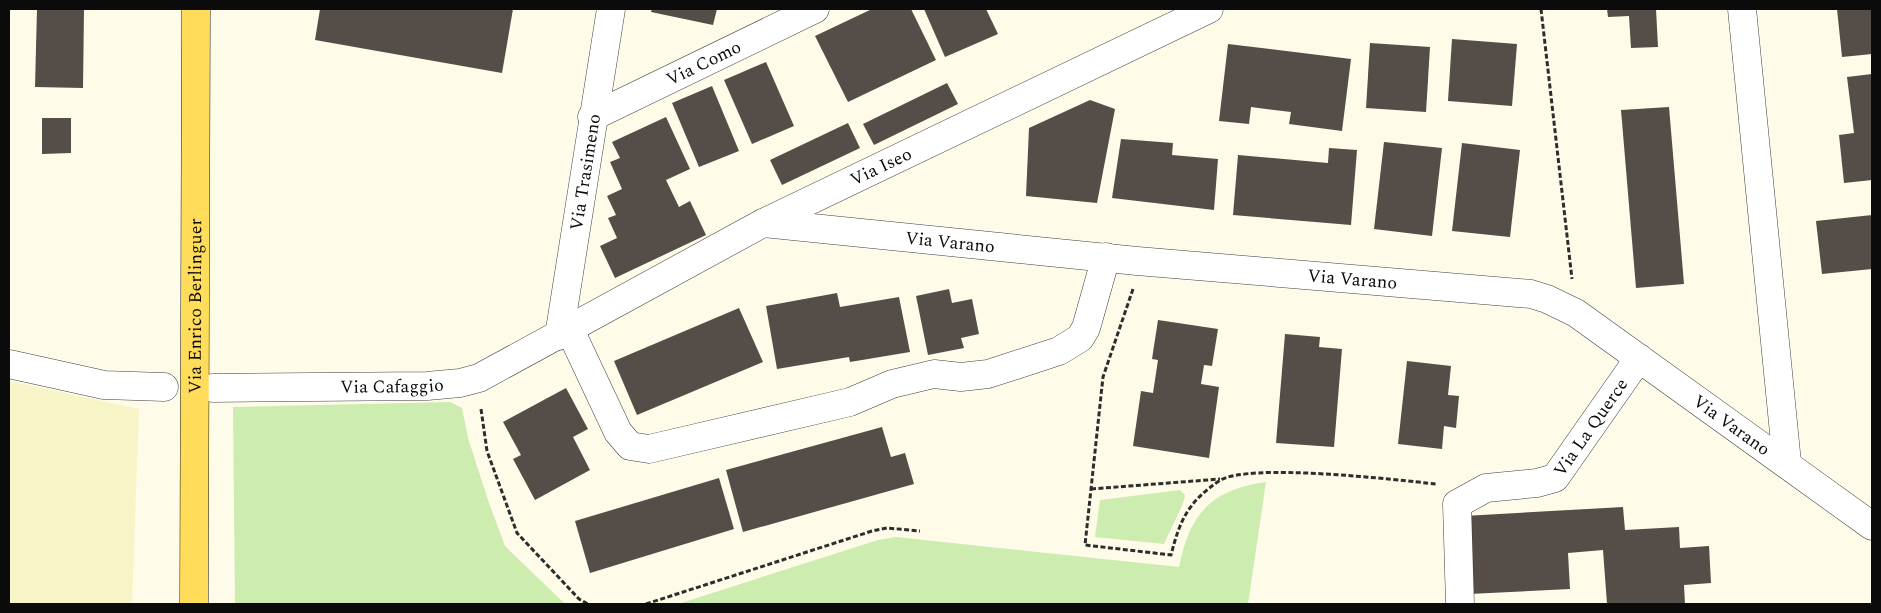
<svg xmlns="http://www.w3.org/2000/svg" width="1881" height="613" font-family="Spectral,serif">
<style>
.farmland{fill:#f7f4c7}
.green{fill:#cdecb0}
.building{fill:#554d47}
.lines{fill:none;stroke-linecap:round;stroke-linejoin:round}
.minor-casing{stroke:#3e3e3e;stroke-width:29}
.major-casing{stroke:#1c1c1c;stroke-width:29}
.path{stroke:#2d2d2d;stroke-width:3;stroke-dasharray:5 2.5;stroke-linecap:butt}
.minor{stroke:#fff;stroke-width:28}
.major{stroke:#ffdc59;stroke-width:28}
.labels{text-anchor:middle;stroke-width:5;stroke-linejoin:round;paint-order:stroke}
.street-label{font-size:18px;fill:#0b0b0b;stroke:#fff}
</style>
<rect width="100%" height="100%" fill="#fffbe9"/>
<polygon class="farmland" points="9,381 139,409 132,604 9,604"/>
<g class="green">
<polygon points="450,402 462,408 468,438 488,500 505,546 565,604 235,604 233,407"/>
<path d="M 1266,482 L 1248,604 L 678,604 L 878,540 L 896,537 L 1179,567 C 1190,513 1211,490 1266,482 Z"/>
<path d="M 1180,490 L 1185,495 C 1185,503 1168,534 1164,544 L 1095,537 L 1100,500 Z"/>
</g>
<g class="building">
<polygon points="37,9 84,9 83,88 35,87"/>
<polygon points="320,9 513,9 502,73 315,40"/>
<polygon points="652,9 717,9 713,25 651,12"/>
<polygon points="872,9 911,9 936,60 848,102 815,36"/>
<polygon points="924,9 986,9 998,34 945,57"/>
<polygon points="1607,9 1656,9 1658,47 1631,48 1629,16 1608,17"/>
<polygon points="1837,9 1872,9 1872,54 1842,57"/>
<polygon points="1452,39 1517,44 1512,106 1448,101"/>
<polygon points="1370,43 1430,47 1426,112 1366,108"/>
<polygon points="1228,44 1351,59 1342,131 1289,124 1291,112 1251,107 1249,124 1219,121"/>
<polygon points="766,62 794,126 752,144 724,80"/>
<polygon points="1872,74 1872,180 1844,183 1839,135 1854,133 1847,77"/>
<polygon points="947,83 958,104 874,145 863,124"/>
<polygon points="712,86 739,151 699,167 672,103"/>
<polygon points="1090,100 1115,109 1097,203 1026,196 1029,128"/>
<polygon points="1669,107 1684,284 1636,288 1621,110"/>
<polygon points="666,117 690,169 666,180 679,207 690,201 706,235 615,278 600,246 617,238 608,218 616,215 607,196 622,189 610,162 620,158 612,142"/>
<polygon points="42,118 71,118 71,153 42,154"/>
<polygon points="848,123 860,148 782,185 770,160"/>
<polygon points="1121,139 1173,143 1172,155 1218,159 1214,210 1112,198"/>
<polygon points="1384,142 1442,148 1432,236 1374,229"/>
<polygon points="1462,143 1520,150 1510,237 1452,231"/>
<polygon points="1329,148 1357,150 1351,225 1233,215 1238,155 1328,163"/>
<polygon points="1872,215 1872,269 1822,274 1816,221"/>
<polygon points="949,289 952,303 972,299 979,334 961,338 964,348 928,355 916,296"/>
<polygon points="837,293 840,307 899,297 910,352 850,362 849,357 777,369 766,306"/>
<polygon points="739,308 763,362 637,415 614,361"/>
<polygon points="1158,320 1218,329 1212,366 1204,365 1201,384 1219,387 1209,458 1133,446 1141,391 1153,393 1158,360 1152,359"/>
<polygon points="1285,334 1320,337 1319,347 1342,349 1334,447 1276,443"/>
<polygon points="1407,361 1451,366 1448,395 1459,396 1456,428 1444,426 1442,449 1398,444"/>
<polygon points="566,388 588,429 573,437 590,470 535,500 513,459 521,455 503,422"/>
<polygon points="882,427 891,457 905,453 914,484 743,532 726,470"/>
<polygon points="719,478 734,529 590,573 575,521"/>
<polygon points="1623,507 1625,530 1679,527 1680,548 1709,546 1711,583 1684,585 1685,604 1607,604 1603,550 1568,553 1570,589 1469,594 1464,516"/>
</g>
<g class="lines">
<g class="minor-casing">
<g id="minor">
<polyline points="1742,9 1787,463"/>
<path id="s1" d="M 592,117 L 815,9"/>
<path id="s2" d="M 763,223 L 1137,261 L 1531,294 L 1547,299 L 1576,313 L 1872,526"/>
<polyline points="570,330 618,432 630,446 649,449 850,402 892,384 934,374 961,377 988,374 1059,351 1080,338 1086,328 1106,257"/>
<path id="s3" d="M 559,336 L 611,9"/>
<polyline points="9,364 104,385 164,387"/>
<path id="s4" d="M 213,388 L 427,386 L 460,383 L 479,378 L 763,223 L 1209,9"/>
<path id="s5" d="M 1460,604 L 1457,504 L 1486,488 L 1537,483 L 1555,478 L 1639,358"/>
</g>
</g>
<g class="major-casing">
<g id="major">
<path id="s6" d="M 194,604 L 196,9"/>
</g>
</g>
<g class="path">
<polyline points="1541,9 1572,279"/>
<path d="M 1133,289 L 1103,377 L 1085,545 L 1171,555 C 1180,520 1188,502 1219,481 C 1246,462 1398,480 1436,484"/>
<polyline points="481,409 487,451 517,533 579,599 588,604"/>
<polyline points="1091,489 1220,479"/>
<polyline points="646,604 872,531 887,528 920,531"/>
</g>
<use href="#minor" class="minor"/>
<use href="#major" class="major"/>
</g>
<g class="labels">
<g class="street-label">
<text dy="6" stroke="none"><textPath href="#s1" startOffset="124">Via Como</textPath></text>
<text dy="6" stroke="none"><textPath href="#s4" startOffset="721">Via Iseo</textPath></text>
<text dy="6" stroke="none"><textPath href="#s3" startOffset="166">Via Trasimeno</textPath></text>
<text dy="6" stroke="none"><textPath href="#s2" startOffset="188">Via Varano</textPath></text>
<text dy="6" stroke="none"><textPath href="#s2" startOffset="592">Via Varano</textPath></text>
<text dy="6" stroke="none"><textPath href="#s6" startOffset="298">Via Enrico Berlinguer</textPath></text>
<text dy="6" stroke="none"><textPath href="#s4" startOffset="179">Via Cafaggio</textPath></text>
<text dy="6" stroke="none"><textPath href="#s2" startOffset="1012">Via Varano</textPath></text>
<text dy="6" stroke="none"><textPath href="#s5" startOffset="265">Via La Querce</textPath></text>
</g>
</g>
<rect width="1881" height="613" fill="none" stroke="#0b0b0b" stroke-width="20"/>
</svg>
